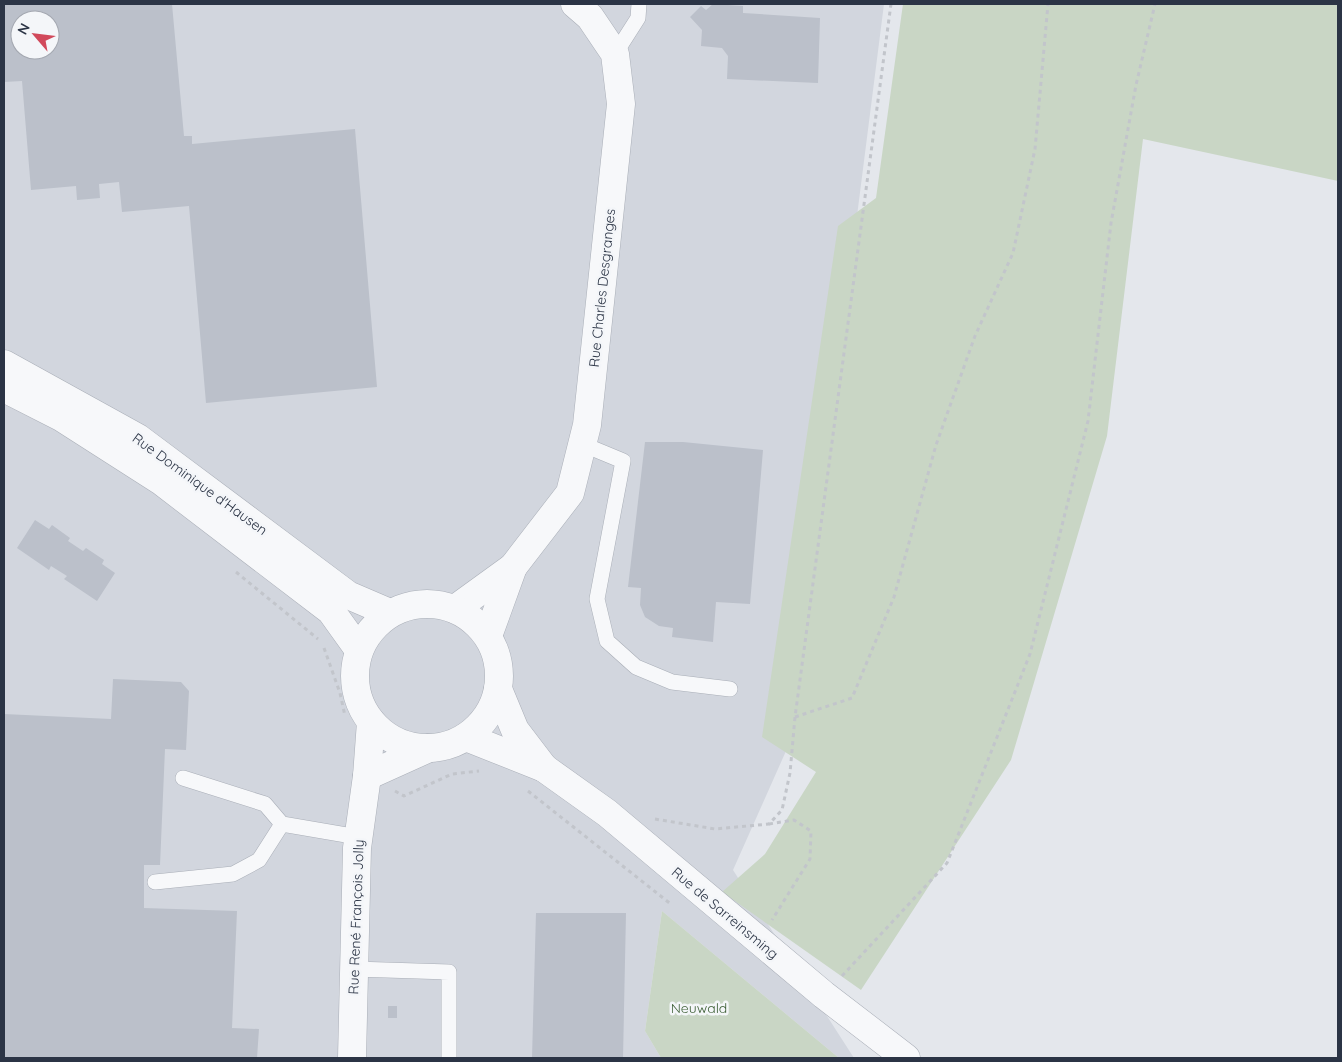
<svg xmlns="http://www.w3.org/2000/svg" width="1342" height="1062" font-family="Quicksand,sans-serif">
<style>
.built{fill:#d2d6de;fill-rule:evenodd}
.green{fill:#c9d6c5}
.building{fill:#bbc0ca;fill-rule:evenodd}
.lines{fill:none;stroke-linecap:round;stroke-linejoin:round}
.service-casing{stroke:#a9aeb7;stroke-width:16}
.minor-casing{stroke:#a9aeb7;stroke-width:29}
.tertiary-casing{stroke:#a9aeb7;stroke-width:29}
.path{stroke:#c2c5cb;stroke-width:3;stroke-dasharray:4 4;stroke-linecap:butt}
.service{stroke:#f7f8fa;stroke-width:15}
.minor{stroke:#f7f8fa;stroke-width:28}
.tertiary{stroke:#f7f8fa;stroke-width:28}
.labels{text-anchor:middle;stroke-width:5;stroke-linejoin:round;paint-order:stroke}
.street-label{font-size:14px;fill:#2b3445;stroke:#f4f6f9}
.park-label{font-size:14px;fill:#3f6138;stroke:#f4f6f9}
</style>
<rect width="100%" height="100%" fill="#e4e7ec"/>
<path class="built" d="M 4,4 L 884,4 L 790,742 L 733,870 L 854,1058 L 839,1058 L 662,911 L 645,1031 L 661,1058 L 4,1058 ZM 20,20 L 50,20 L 50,50 L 20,50 Z"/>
<g class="green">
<polygon points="903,4 1338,4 1338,181 1143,139 1107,436 1011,760 861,990 722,892 765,854 816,772 762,737 838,226 876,198"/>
<polygon points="662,911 839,1058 661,1058 645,1031"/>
</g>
<g class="building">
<path d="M 4,4 L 172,4 L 184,136 L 192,136 L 192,144 L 355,129 L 377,387 L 206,403 L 189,206 L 122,212 L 119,182 L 99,184 L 100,198 L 77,200 L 76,186 L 31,190 L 22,81 L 4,82 ZM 20,20 L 50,20 L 50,50 L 20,50 Z"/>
<polygon points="713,4 743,6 743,13 820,18 818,83 727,79 728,56 722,48 701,46 702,30 690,17 701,6 706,10"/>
<polygon points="645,442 683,442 763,450 750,604 716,602 713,642 672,637 673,628 659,626 645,617 640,605 641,588 628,587"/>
<polygon points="35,520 49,529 52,525 70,538 68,541 83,551 86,548 104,560 102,564 115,573 97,601 64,579 67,576 51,566 49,570 17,548"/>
<polygon points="113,679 181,682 189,691 186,750 165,749 160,865 144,865 144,908 237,911 232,1028 259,1029 257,1058 4,1058 4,714 111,719"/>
<polygon points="536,913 626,913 623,1058 532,1058"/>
<rect x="388" y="1006" width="9" height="12"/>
</g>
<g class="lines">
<g class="service-casing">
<g id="service">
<polyline points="615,54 638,18 639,4"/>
<polyline points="582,444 623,461 597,599 607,641 636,667 672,682 730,689"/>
<polyline points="183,778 265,804 282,824 358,837"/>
<polyline points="155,882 233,874 259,860 282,824"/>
<polyline points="354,969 449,972 449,1058"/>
</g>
</g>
<g class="minor-casing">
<g id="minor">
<polyline points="455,609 513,567 570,493 587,425 621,104 615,54 590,17 575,4"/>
<polyline points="488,636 513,567"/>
<polyline points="367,776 429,748"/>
<polyline points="352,1058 357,848 367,776 371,722"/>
</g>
</g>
<g class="tertiary-casing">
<g id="tertiary">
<polyline points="4,364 138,438 348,595 390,613"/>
<polyline points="4,388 61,417 161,481 331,611 359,650"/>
<circle cx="427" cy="676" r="72"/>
<polyline points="498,689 515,730 544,768"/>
<polyline points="466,737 544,768 607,813 824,995 906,1058"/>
</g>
</g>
<g class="path">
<polyline points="236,572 318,639"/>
<polyline points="324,648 340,693 345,716"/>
<polyline points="795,717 852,698 894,597 936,445 975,336 1013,253 1035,149 1048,4"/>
<polyline points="395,791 404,796 452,774 479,771"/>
<polyline points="528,791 672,905"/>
<polyline points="655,819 715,829 769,824 782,810 790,773 795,717 891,4"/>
<polyline points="769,824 794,820 811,831 810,859 772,920"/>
<polyline points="842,976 947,863 1030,654 1088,421 1111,223 1136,85 1155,4"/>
</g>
<use href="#service" class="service"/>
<use href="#minor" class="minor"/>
<use href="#tertiary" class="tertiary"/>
</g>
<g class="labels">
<g class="street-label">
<text transform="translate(602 288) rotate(-84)" y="5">Rue Charles Desgranges</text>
<text transform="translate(200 484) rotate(36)" y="5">Rue Dominique d'Hausen</text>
<text transform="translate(725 913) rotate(40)" y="5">Rue de Sarreinsming</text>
<text transform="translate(356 917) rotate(-88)" y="5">Rue René François Jolly</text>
</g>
<g class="park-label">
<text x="699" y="1013">Neuwald</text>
</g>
</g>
<rect width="1342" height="1062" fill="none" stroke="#2b3445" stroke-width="10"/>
<g transform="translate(35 35) rotate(298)"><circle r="24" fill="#f4f6f9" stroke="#a4a8b1"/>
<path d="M0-4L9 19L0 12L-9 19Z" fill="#d1495b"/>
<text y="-8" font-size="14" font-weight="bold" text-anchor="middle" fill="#2b3445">N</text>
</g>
</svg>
